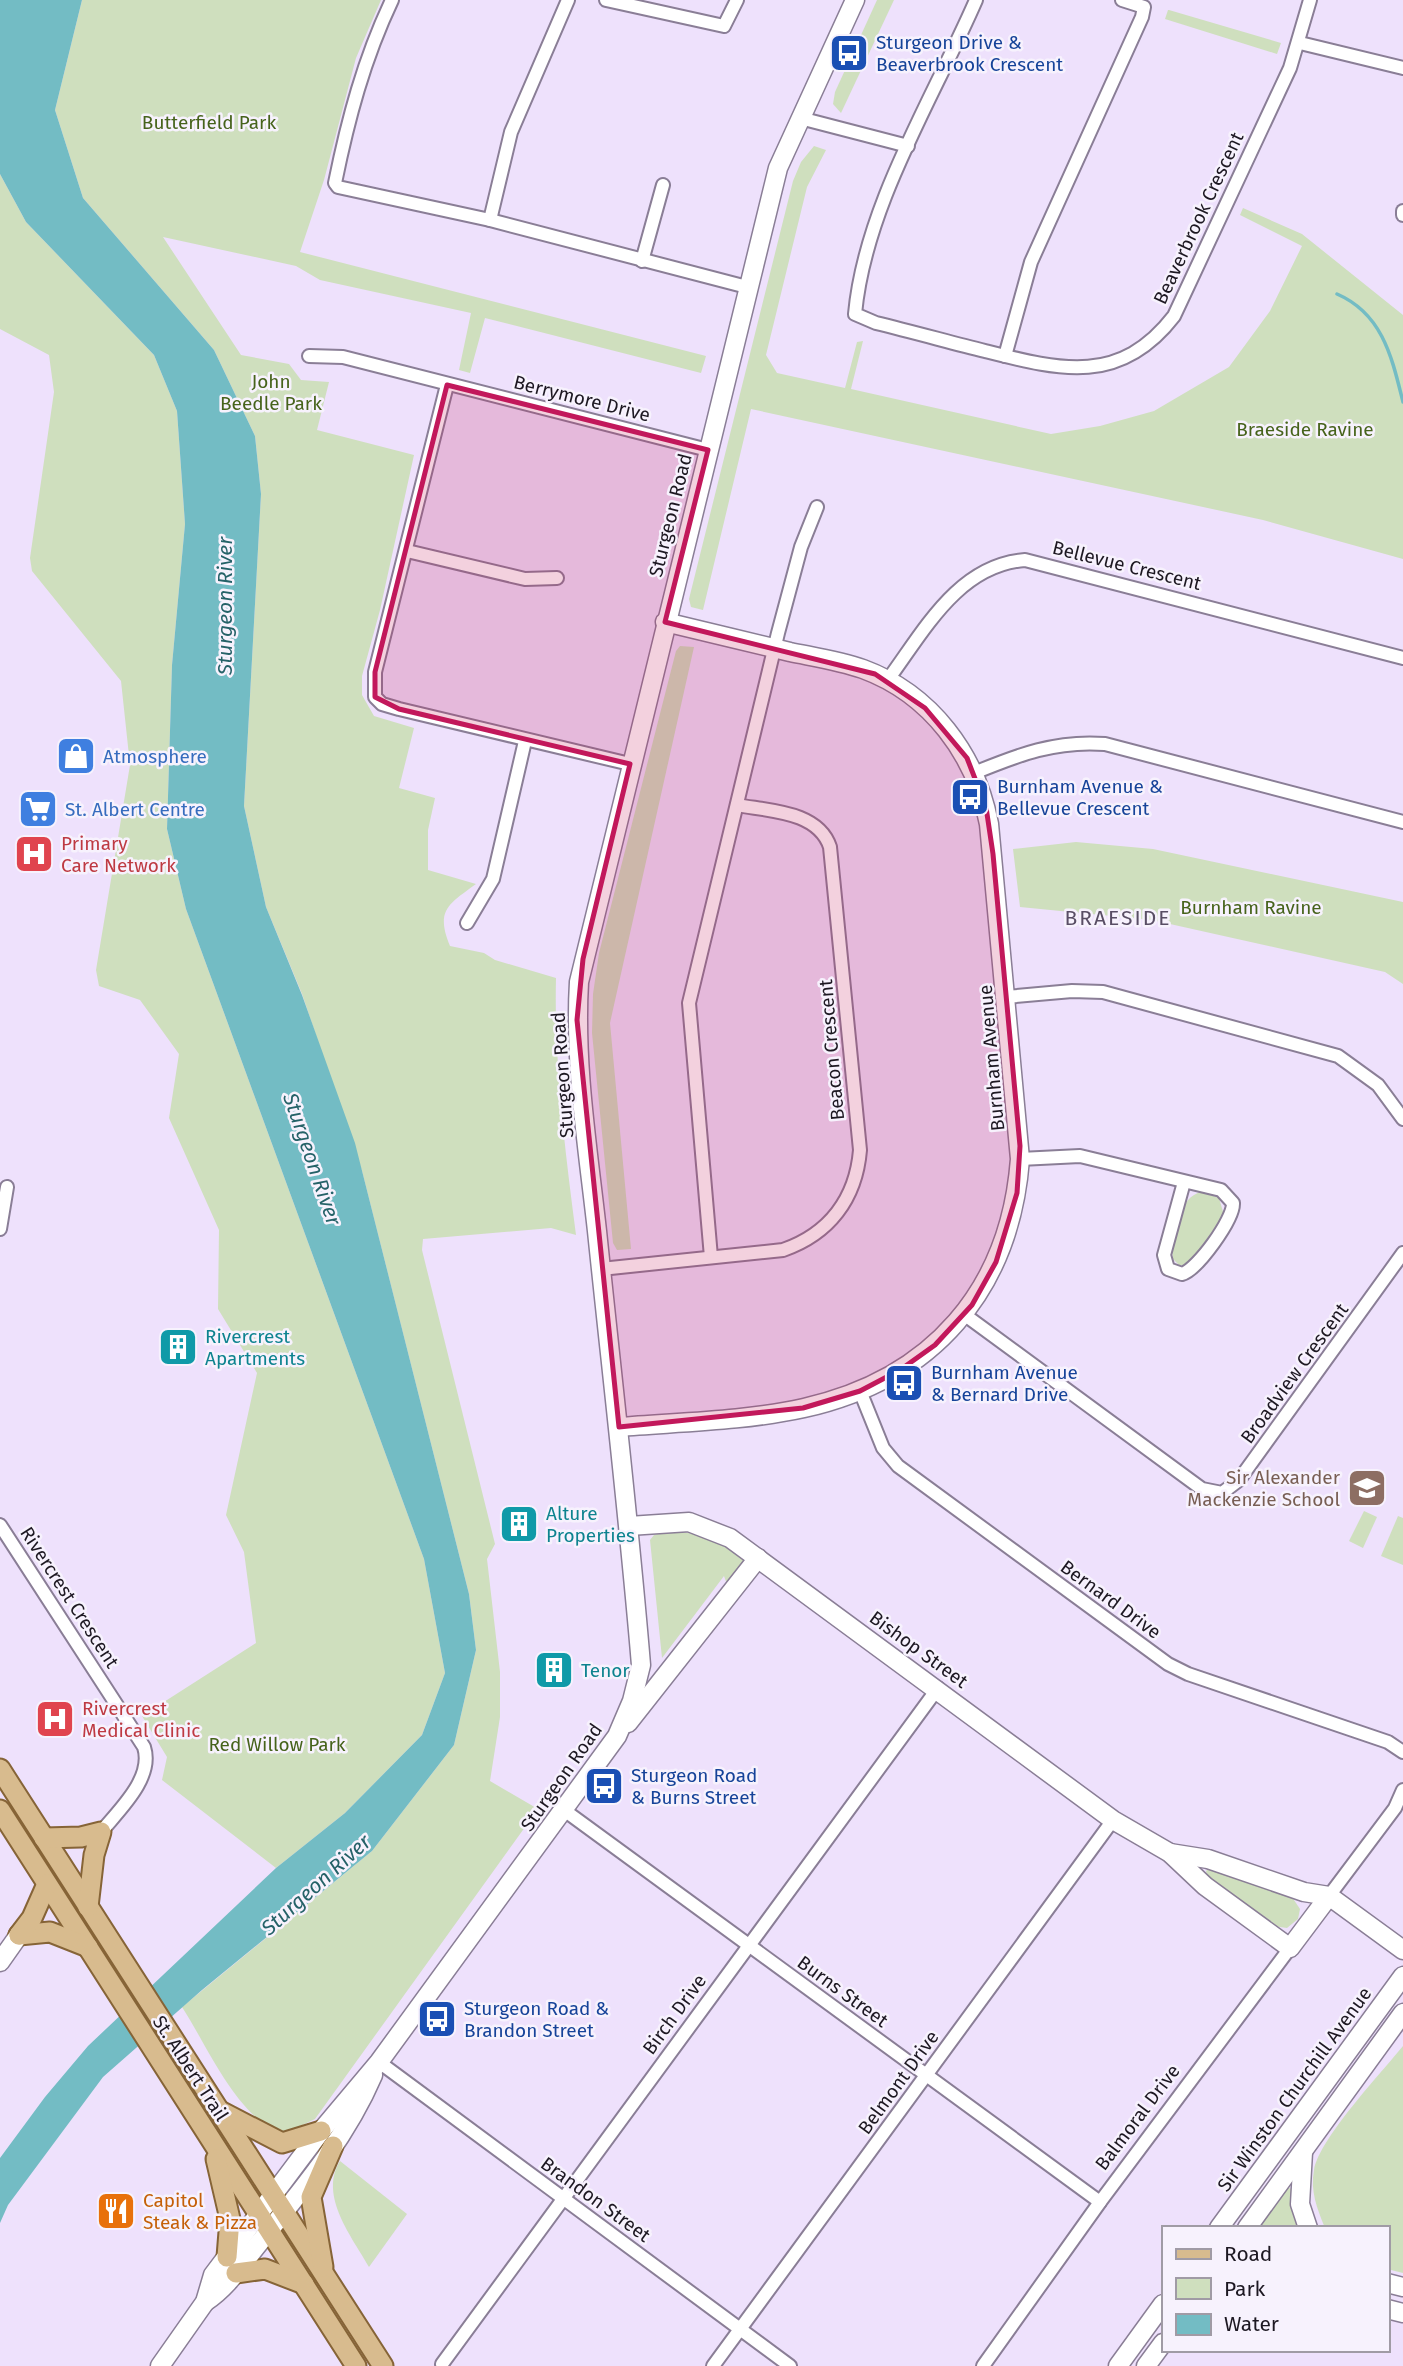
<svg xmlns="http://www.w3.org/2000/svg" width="1403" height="2366" font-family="'Fira Sans',sans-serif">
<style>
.green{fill:#cfdfbe}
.water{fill:#73bcc4}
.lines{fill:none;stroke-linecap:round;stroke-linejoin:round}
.stream{stroke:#73bcc4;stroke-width:3.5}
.street-casing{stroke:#8a7e96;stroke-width:16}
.secondary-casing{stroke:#8a7e96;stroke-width:21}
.primary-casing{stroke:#866437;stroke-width:23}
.street{stroke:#fff;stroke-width:12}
.secondary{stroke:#fff;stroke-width:18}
.primary{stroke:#d8bb8e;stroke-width:19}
.marked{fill:#c2185b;fill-opacity:0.2;stroke:#c2185b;stroke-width:5;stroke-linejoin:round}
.labels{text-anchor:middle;stroke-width:5;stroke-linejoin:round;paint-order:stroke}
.transit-label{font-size:19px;fill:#164399;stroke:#f7f2fd;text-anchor:start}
.park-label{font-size:19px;fill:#46631b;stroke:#f7f2fd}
.street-label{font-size:19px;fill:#1d1822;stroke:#f7f2fd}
.shop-label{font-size:19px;fill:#366cbe;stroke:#f7f2fd;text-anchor:start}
.health-label{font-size:19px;fill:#be3a42;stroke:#f7f2fd;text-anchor:start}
.culture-label{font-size:19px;fill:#0d838f;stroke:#f7f2fd;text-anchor:start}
.education-label{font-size:19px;fill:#785e54;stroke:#f7f2fd;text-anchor:end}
.food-label{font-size:19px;fill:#c56008;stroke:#f7f2fd;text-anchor:start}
.water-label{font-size:21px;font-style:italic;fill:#256268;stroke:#f7f2fd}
.neighbourhood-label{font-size:21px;letter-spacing:2px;fill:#594e65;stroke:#f7f2fd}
</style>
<rect width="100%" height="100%" fill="#eee1fc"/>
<g class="green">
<path d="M 82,0 L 381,0 L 356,58 L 324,180 L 300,252 L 706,356 L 701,373 L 485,318 L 470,373 L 459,370 L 471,313 L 320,280 L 296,266 L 163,237 L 241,355 L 289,364 L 301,380 L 329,382 L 317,430 L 414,455 L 380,610 L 362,676 L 362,695 L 374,716 L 414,728 L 399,788 L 435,798 L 428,830 L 428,870 L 476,884 C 449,904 435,910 450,946 L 484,953 L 495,960 L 556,978 C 554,1064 565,1149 576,1235 L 551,1228 L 423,1239 L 422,1250 L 495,1544 L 487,1559 L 500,1672 L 500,1717 L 490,1781 L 538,1809 L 315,2119 L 284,2134 C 238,2120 208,2047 182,2007 L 372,1851 L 454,1745 L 476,1650 L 469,1594 L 362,1171 L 302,994 L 266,907 L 244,806 L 261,494 L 255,436 L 214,350 L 83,198 L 55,110 Z"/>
<polygon points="877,0 894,0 841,113 833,104 835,92"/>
<polygon points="1168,10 1169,10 1281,43 1277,54 1165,19"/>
<polygon points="814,146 826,150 807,187 766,355 777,373 845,388 857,342 863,341 851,389 1051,434 1100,426 1154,411 1229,367 1270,311 1302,246 1240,215 1243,208 1302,234 1403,315 1403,559 1263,520 751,409 703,610 691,607 689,599 793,181 801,162"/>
<polygon points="0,174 26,222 154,355 177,411 185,524 172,665 167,829 186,909 424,1559 445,1673 422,1735 345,1813 276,1868 162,1780 167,1757 142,1716 256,1643 244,1552 226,1515 257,1373 218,1309 219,1230 169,1118 179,1054 140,1000 99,986 96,970 130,765 121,681 32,571 30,558 54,392 49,355 0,329"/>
<polygon points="680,646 694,647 610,1023 631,1249 617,1250 613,1243 592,1033 593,994 599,953 676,651"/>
<polygon points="1076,842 1153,849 1403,902 1403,984 1385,972 1152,920 1020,907 1013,849"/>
<path d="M 1202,1192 L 1219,1198 L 1224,1215 L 1192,1260 L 1186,1265 L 1179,1265 L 1173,1259 L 1172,1252 C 1177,1232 1178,1196 1202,1192 Z"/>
<polygon points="1364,1511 1377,1517 1363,1548 1349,1541"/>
<polygon points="1398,1516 1403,1518 1403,1565 1381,1556"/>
<path d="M 668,1531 C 702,1532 720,1542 747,1561 L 728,1587 L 724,1576 L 662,1658 L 650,1540 L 654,1535 Z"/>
<polygon points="1210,1868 1292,1897 1300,1909 1298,1919 1287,1928 1273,1926 1207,1877 1206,1871"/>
<path d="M 1403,2046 L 1403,2273 L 1387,2269 L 1387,2228 L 1325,2228 C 1317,2208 1310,2191 1314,2170 C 1319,2139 1382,2072 1403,2046 Z"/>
<path d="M 340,2161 L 407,2214 L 369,2267 C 353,2238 318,2196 340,2161 Z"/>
<polygon points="1286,2186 1293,2190 1301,2228 1255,2228"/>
</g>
<polygon class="water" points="0,0 82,0 55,110 83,198 214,350 255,436 261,494 244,806 266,907 302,995 355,1143 469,1594 476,1650 454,1745 372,1851 202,1990 103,2077 8,2205 0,2223 0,2158 45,2097 88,2046 276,1868 345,1813 422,1735 445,1673 424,1559 186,909 167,829 172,665 185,524 177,411 154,355 26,222 0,174"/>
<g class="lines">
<path class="stream" d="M 1337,294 C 1383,314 1392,358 1403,402"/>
<g class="street-casing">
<g id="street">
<path d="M 392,0 C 364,59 348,119 335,183 L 338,187 L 490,220 L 747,287"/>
<polyline points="606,0 724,26 737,0"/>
<path d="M 976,0 C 933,99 865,206 855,314 L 876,323 C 913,332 949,342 985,351 C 1060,370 1120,386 1174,316 L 1290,68 L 1310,0"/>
<polyline points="1300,43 1403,68"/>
<polyline points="800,118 908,146"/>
<polyline points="1403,211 1403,215"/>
<polyline points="490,220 511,132 568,0"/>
<polyline points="642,261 663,185"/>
<polyline points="309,356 343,357 708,450"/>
<polyline points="1005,356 1031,262 1142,17 1144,7 1122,0"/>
<polyline points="447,385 375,672 375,697 382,704 399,709 630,764"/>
<polyline points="407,551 525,579 557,578"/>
<path d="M 887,681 C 924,631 958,565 1025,560 L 1403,658"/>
<path d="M 974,773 C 1018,755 1056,740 1105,744 L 1403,822"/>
<polyline points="467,923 493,879 525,741"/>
<polyline points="1006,997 1072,991 1103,992 1338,1056 1378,1085 1403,1119"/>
<path d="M 1020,1159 L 1080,1156 L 1221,1190 L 1233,1203 C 1234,1219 1197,1270 1182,1274 L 1168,1269 L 1164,1255 L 1184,1182"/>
<polyline points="0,1229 7,1187"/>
<polyline points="711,1257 689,1003 778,633 801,547 817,507"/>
<path d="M 601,1269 L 783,1250 C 829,1234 856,1199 860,1150 L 830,847 C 818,811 769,811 737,805"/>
<polyline points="965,1315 1202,1489 1222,1493 1239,1480 1403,1253"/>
<polyline points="860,1391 883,1448 898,1466 1168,1664 1188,1674 1388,1742 1403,1752"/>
<path d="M 0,1525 L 144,1747 C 154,1778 119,1810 101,1832"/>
<polyline points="564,1810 1100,2202"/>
<polyline points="1329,1896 1395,1808 1403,1790"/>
<polyline points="379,2062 790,2366"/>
<polyline points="442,2364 938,1688"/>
<polyline points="713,2366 1113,1820"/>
<polyline points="983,2366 1100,2202 1290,1948"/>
</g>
</g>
<g class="secondary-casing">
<g id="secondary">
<path d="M 619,1427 C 680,1422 745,1421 804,1408 C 933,1379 1010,1290 1020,1159 L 989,824 C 976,755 931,694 863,669 C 840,661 814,657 790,652 C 748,642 707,632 665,622"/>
<polyline points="629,1526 689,1522 730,1538 1113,1820 1170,1853 1205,1886 1290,1948 1329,1896"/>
<polyline points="628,1723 758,1558"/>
<polyline points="1170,1853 1208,1859 1304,1892 1329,1896 1403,1950"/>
<polyline points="0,1962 19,1935"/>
<polyline points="1303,2152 1300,2204 1308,2228"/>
<polyline points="1219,2228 1403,1976"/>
<polyline points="1247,2228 1403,2013"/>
<polyline points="1387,2283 1403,2287"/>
<path d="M 205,2302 C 229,2286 241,2265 259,2243 C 302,2190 346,2138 373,2075"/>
<polyline points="1387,2309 1403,2313"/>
<path d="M 160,2366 L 205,2302 L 213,2275 L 321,2131 L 379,2062 L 617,1736 L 632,1701 L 641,1665 C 629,1520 612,1376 597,1231 C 588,1149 574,1065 579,982 L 778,168 L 855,0"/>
<polyline points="1118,2366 1163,2304"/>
<polyline points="1146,2366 1163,2343"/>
</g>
</g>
<g class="primary-casing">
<g id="primary">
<polyline points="0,1769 383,2366"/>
<polyline points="0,1810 356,2366"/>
<polyline points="44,1838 81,1837 101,1832 94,1855 88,1907"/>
<polyline points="19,1935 50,1932 88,1947"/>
<polyline points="19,1935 32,1918 47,1884"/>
<polyline points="220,2111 282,2143 321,2131"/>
<polyline points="216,2159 230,2219 227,2257"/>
<polyline points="323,2267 311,2197 333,2146"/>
<polyline points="236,2273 265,2269 304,2284"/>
</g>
</g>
<use href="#street" class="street"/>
<use href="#secondary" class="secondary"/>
<use href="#primary" class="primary"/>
</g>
<path class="marked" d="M 447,385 L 708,450 L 665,622 L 875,674 L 925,708 L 967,758 L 986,807 L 993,854 L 1020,1146 L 1017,1193 L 996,1262 L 972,1305 L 935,1345 L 900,1370 L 860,1391 L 803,1408 L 619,1427 L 577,1020 L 583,959 L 630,764 L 399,709 L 375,697 L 375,672 Z"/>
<defs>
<g id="bus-square" transform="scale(2.0125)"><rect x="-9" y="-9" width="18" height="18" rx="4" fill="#1a4fb4" stroke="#f7f2fd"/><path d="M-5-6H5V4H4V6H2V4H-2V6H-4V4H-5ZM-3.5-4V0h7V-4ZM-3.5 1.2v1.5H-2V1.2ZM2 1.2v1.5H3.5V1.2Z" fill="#fff"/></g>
<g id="shop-square" transform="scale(2.0125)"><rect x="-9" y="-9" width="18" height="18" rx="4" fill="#3f7fe0" stroke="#f7f2fd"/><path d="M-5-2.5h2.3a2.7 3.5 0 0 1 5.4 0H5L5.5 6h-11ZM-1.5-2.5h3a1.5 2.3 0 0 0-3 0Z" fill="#fff"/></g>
<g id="supermarket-square" transform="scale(2.0125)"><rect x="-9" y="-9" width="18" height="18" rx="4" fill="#3f7fe0" stroke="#f7f2fd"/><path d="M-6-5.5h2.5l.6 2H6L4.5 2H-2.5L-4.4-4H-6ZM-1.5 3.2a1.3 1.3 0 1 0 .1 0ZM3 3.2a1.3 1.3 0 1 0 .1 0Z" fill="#fff"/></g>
<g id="hospital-square" transform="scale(2.0125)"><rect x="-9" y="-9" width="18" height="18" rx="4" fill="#e0444e" stroke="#f7f2fd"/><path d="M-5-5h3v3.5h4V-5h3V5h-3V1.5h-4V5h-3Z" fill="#fff"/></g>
<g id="building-square" transform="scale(2.0125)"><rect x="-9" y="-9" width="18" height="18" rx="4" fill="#0f9aa8" stroke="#f7f2fd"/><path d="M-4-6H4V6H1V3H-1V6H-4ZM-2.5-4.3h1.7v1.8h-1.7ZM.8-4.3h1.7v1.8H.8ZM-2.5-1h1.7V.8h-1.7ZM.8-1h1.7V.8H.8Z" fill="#fff"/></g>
<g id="school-square" transform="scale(2.0125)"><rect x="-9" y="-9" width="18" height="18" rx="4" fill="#8d6e63" stroke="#f7f2fd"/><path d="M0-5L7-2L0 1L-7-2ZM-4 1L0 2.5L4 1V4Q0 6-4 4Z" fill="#fff"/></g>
<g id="restaurant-square" transform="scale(2.0125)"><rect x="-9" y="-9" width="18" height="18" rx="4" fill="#e8710a" stroke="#f7f2fd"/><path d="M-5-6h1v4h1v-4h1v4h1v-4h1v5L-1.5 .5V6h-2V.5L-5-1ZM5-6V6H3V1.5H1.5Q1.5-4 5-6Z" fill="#fff"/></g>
</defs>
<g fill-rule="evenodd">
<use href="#bus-square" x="849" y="53"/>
<use href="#shop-square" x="76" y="756"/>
<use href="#bus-square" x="970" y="797"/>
<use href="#supermarket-square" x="38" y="809"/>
<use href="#hospital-square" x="34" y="854"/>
<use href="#building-square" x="178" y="1347"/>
<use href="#bus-square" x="904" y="1383"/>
<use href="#school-square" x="1367" y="1488"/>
<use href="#building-square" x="519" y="1524"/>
<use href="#building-square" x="554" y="1670"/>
<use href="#hospital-square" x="55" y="1719"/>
<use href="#bus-square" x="604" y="1786"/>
<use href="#bus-square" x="437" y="2019"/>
<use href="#restaurant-square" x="116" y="2211"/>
</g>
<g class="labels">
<g class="transit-label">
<text x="876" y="49">Sturgeon Drive &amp;<tspan x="876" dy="22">Beaverbrook Crescent</tspan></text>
<text x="997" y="793">Burnham Avenue &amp;<tspan x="997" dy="22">Bellevue Crescent</tspan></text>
<text x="931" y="1379">Burnham Avenue<tspan x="931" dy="22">&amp; Bernard Drive</tspan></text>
<text x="631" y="1782">Sturgeon Road<tspan x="631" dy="22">&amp; Burns Street</tspan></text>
<text x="464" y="2015">Sturgeon Road &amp;<tspan x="464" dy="22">Brandon Street</tspan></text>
</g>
<g class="park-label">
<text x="209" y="129">Butterfield Park</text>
<text x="271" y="388">John<tspan x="271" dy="22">Beedle Park</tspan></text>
<text x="1305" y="436">Braeside Ravine</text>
<text x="1251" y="914">Burnham Ravine</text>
<text x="277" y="1751">Red Willow Park</text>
</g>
<g class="street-label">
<text transform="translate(1198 218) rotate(-65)" y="7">Beaverbrook Crescent</text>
<text transform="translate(582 398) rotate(14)" y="7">Berrymore Drive</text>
<text transform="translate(670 515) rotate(-76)" y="7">Sturgeon Road</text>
<text transform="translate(1127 565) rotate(14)" y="7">Bellevue Crescent</text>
<text transform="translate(831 1050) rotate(-95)" y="7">Beacon Crescent</text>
<text transform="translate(991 1058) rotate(-95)" y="7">Burnham Avenue</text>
<text transform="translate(562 1075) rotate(-94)" y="7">Sturgeon Road</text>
<text transform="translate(1294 1373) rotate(-54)" y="7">Broadview Crescent</text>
<text transform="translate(70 1597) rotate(57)" y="7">Rivercrest Crescent</text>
<text transform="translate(1111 1599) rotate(36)" y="7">Bernard Drive</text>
<text transform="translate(919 1649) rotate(36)" y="7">Bishop Street</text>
<text transform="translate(561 1777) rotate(-55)" y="7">Sturgeon Road</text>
<text transform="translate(843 1991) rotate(36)" y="7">Burns Street</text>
<text transform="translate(674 2014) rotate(-54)" y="7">Birch Drive</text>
<text transform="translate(191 2068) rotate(57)" y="7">St. Albert Trail</text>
<text transform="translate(898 2082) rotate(-54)" y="7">Belmont Drive</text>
<text transform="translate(1294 2089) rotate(-54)" y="7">Sir Winston Churchill Avenue</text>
<text transform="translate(1137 2117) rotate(-53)" y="7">Balmoral Drive</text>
<text transform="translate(596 2199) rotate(36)" y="7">Brandon Street</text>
</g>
<g class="shop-label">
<text x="103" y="763">Atmosphere</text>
<text x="65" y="816">St. Albert Centre</text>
</g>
<g class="health-label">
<text x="61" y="850">Primary<tspan x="61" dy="22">Care Network</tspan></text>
<text x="82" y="1715">Rivercrest<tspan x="82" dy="22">Medical Clinic</tspan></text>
</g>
<g class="culture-label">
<text x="205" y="1343">Rivercrest<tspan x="205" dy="22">Apartments</tspan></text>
<text x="546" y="1520">Alture<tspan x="546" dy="22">Properties</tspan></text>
<text x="581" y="1677">Tenor</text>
</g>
<g class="education-label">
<text x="1340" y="1484">Sir Alexander<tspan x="1340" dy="22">Mackenzie School</tspan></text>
</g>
<g class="food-label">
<text x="143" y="2207">Capitol<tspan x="143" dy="22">Steak &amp; Pizza</tspan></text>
</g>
<g class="water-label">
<text transform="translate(225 606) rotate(-90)" y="7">Sturgeon River</text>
<text transform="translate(312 1159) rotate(71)" y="7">Sturgeon River</text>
<text transform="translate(316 1885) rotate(-42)" y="7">Sturgeon River</text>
</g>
<g class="neighbourhood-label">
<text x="1118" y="925">BRAESIDE</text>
</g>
</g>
<rect x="1162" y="2226" width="228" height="126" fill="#f7f2fd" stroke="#a09ba5" stroke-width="2"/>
<rect x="1176" y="2249" width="35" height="10" fill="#d8bb8e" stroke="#a09ba5" stroke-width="2"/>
<text x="1224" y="2261" font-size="21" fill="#1d1822">Road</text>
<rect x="1176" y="2278" width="35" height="21" fill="#cfdfbe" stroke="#a09ba5" stroke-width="2"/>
<text x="1224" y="2296" font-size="21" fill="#1d1822">Park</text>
<rect x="1176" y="2314" width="35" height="21" fill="#73bcc4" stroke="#a09ba5" stroke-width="2"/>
<text x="1224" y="2331" font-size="21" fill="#1d1822">Water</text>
</svg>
